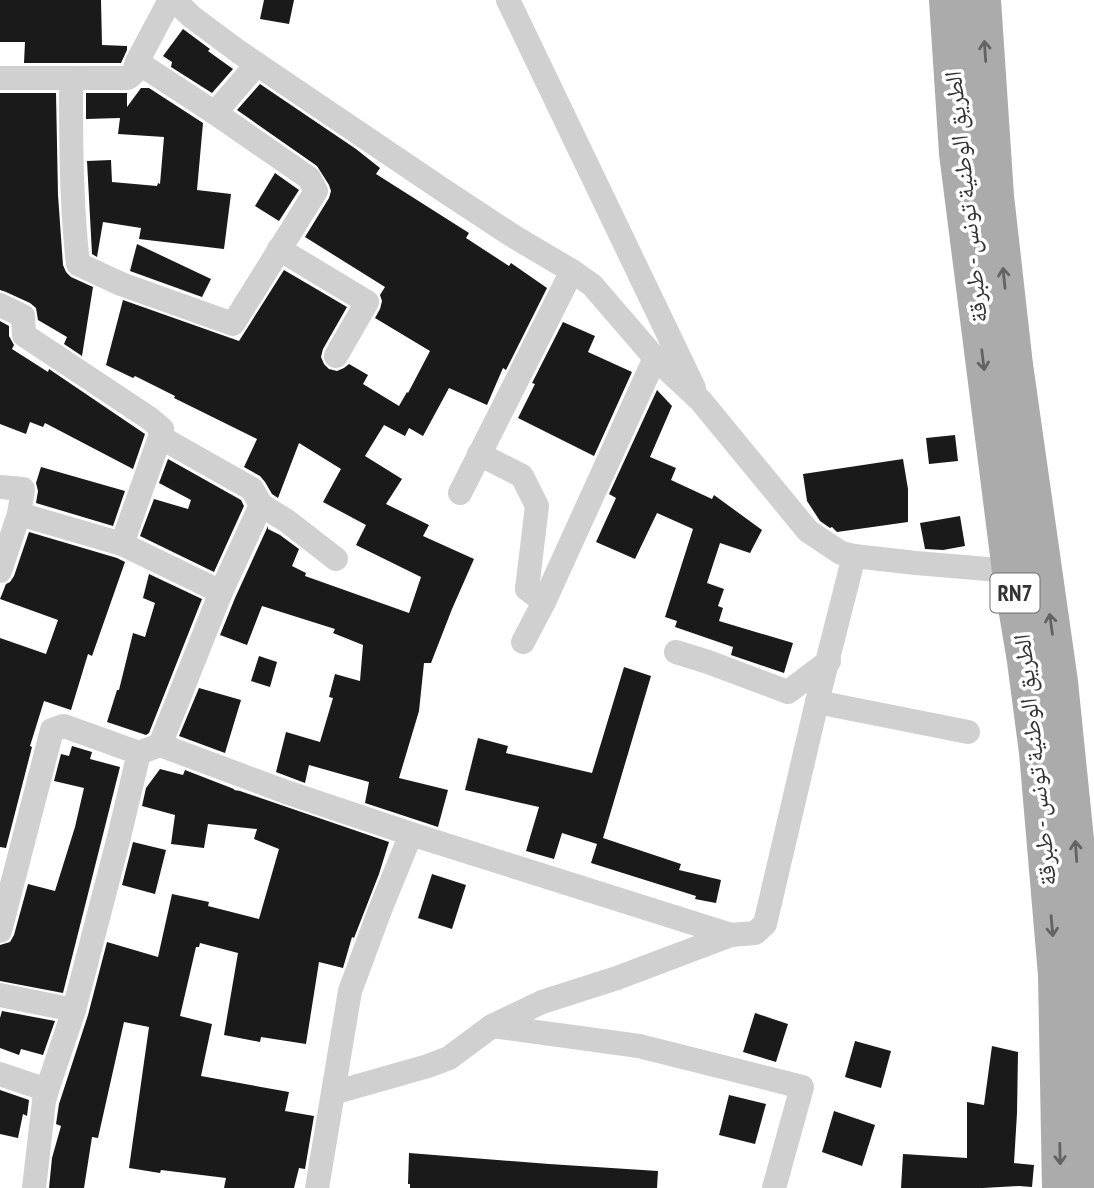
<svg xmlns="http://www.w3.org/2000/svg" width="1094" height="1188" font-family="'PT Sans Narrow','Noto Naskh Arabic',sans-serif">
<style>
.building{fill:#1a1a1a}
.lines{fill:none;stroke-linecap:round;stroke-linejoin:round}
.street{stroke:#d0d0d0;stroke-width:24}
.primary{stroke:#ababab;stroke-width:38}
.oneway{stroke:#636363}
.labels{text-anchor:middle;stroke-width:7;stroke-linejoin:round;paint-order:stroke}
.shield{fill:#fff;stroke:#707070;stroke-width:2}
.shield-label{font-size:23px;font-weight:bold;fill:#333}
.street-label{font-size:24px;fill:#333;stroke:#fff}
</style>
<rect width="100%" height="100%" fill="#fff"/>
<g class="building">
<polygon points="0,0 101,0 102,45 127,46 127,50 121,63 24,63 25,42 0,42"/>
<polygon points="264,0 294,0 289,24 260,19"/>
<polygon points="183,29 210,49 208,51 233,69 212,93 171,67 172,62 163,56"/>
<polygon points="260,84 356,149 380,168 376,174 469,233 466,238 509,266 511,263 547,288 506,370 503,368 487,405 449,388 423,436 409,428 405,436 384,425 365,456 402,479 386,504 429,525 423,536 474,559 452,609 431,663 424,663 419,711 399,778 448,790 438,827 365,803 369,782 309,765 305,783 276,772 286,732 320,742 333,698 329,697 335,674 360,681 363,645 333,633 335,629 262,606 247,645 220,635 235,598 268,526 268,529 280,535 299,549 292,566 306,573 305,576 409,613 421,577 356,545 366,525 323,502 341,469 299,443 278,498 272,494 265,482 260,476 244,467 257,439 174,398 175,396 135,376 133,378 106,365 123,300 239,341 284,270 347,307 323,349 321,357 324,364 329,369 337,371 344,368 349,364 368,375 363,384 399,406 407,392 408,393 430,351 375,318 380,309 382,301 380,295 385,287 305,237 329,198 331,191 329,185 317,166 237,110"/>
<polygon points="141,88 149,88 203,123 197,190 231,194 224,249 139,239 141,228 103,222 97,257 92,254 87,161 111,160 112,182 157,186 158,183 160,184 164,137 118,134 120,118 86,119 86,93 127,93 127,107"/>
<polygon points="0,93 56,93 58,195 63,265 66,272 71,277 93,287 82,356 64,344 67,337 38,320 36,308 30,303 6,292 0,290"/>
<polygon points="275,173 299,190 279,221 255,206"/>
<polygon points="137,244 211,279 202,297 130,271"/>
<polygon points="0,321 9,326 9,336 14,345 12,349 48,372 49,369 145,434 133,469 45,423 43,427 30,422 26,434 0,424"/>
<polygon points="563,322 595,336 588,352 632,372 594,456 518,418 535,384 532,383"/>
<polygon points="657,390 672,406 650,457 676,468 671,480 712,499 714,495 762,530 750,553 720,543 707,583 724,589 718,606 723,608 719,621 793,643 784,673 731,655 733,647 675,627 677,621 665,617 693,529 657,513 635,559 596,542 616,498 609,494"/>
<polygon points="955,435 958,461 929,464 926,438"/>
<polygon points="168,459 241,500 244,506 214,572 140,536 154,499 188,509 191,500 159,483"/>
<polygon points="903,459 908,489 908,522 837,532 832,527 830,528 820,521 807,501 803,474"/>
<polygon points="41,467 125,491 113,526 36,503 38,491 36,483"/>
<polygon points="960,516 965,546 943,550 925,549 920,523"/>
<polygon points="29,532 117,558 125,562 92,656 88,654 71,710 44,701 30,746 32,747 6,848 0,847 0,638 46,654 58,620 0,599 6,584 10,582 14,576"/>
<polygon points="149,574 202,599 149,733 146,735 107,722 117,690 119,690 133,633 145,637 155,603 143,598"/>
<polygon points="259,656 277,662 270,687 251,681"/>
<polygon points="624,667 651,676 603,838 681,864 679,870 721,880 716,903 695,899 696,896 591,863 597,844 562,833 554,859 526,851 539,807 465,790 478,738 508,746 506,753 592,773"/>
<polygon points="199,688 241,700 225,753 179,736"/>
<polygon points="72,746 92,752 90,759 120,767 63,993 0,981 0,945 10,942 14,935 28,884 55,891 75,827 84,788 54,781 61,754 69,756"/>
<polygon points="160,769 183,775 185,770 234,789 234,790 240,791 389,842 379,874 354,938 352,937 343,968 319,962 306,1044 261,1037 260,1042 224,1035 238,953 200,943 199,947 196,947 180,1016 212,1024 201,1076 289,1092 285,1111 314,1116 305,1169 299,1168 294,1188 224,1188 226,1178 161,1170 160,1173 129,1168 149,1027 124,1022 98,1138 92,1137 84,1188 49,1188 52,1158 61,1126 56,1124 59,1104 88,1015 107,942 158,957 172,894 209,902 208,906 259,919 279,849 254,839 257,829 208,824 204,848 171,844 175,815 142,806 146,788"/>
<polygon points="133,842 166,850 155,894 122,885"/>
<polygon points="432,874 466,885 452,929 418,918"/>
<polygon points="2,1011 55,1021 43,1055 21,1049 19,1055 0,1048 0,1018"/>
<polygon points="755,1013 788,1024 776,1062 743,1052"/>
<polygon points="855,1041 891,1051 881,1088 845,1077"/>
<polygon points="992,1046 1018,1052 1017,1113 1014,1163 1034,1165 1032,1187 1019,1186 983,1188 901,1188 903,1154 967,1158 967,1102 984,1105"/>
<polygon points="0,1090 29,1100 27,1116 23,1114 18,1138 0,1134"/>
<polygon points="729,1095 766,1104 755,1144 719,1135"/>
<polygon points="834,1111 875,1125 862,1166 822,1152"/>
<polygon points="409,1153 549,1164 658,1171 657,1188 410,1188 410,1184 408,1184"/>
</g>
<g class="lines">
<g class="street">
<polyline points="174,0 192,17 239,52 443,190 513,236 572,271 592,285 655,358 701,401 808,531 841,553 854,556 916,563 1011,571"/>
<polyline points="508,0 694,388"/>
<polyline points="0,78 128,78 133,74 137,62 170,0"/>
<path d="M 71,78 C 71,140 71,202 78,264 L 121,284 L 233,324 L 316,191 L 309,178 L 215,113 L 137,62"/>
<polyline points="215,113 257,64"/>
<polyline points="279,249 367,302 336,356"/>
<polyline points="0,305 23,316 24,335 149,418 162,429 160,437 252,489 261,505"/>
<polyline points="479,454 522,476 537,506 527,589 544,602"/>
<polyline points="0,487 23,489 19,514 122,544 221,592"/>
<polyline points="460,493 572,271"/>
<polyline points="122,544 160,437"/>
<polyline points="0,571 19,514"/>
<polyline points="523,642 544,602 655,358"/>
<polyline points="676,652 708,662 788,692 829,661"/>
<polyline points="817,702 968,732"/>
<polyline points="160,745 286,792 411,834"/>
<polyline points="0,931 52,730 64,726 139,753"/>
<polyline points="0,995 74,1010 118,841 139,753 160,745 221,592 261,505 287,521 336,559"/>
<polyline points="492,1026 639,1046 802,1087 774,1188"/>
<polyline points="0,1074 47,1090 44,1101 34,1188"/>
<polyline points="47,1090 74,1010"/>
<polyline points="333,1093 428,1066 449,1058 492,1026 542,1002 617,978 731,935"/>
<polyline points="317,1188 350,991 380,910 411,834 731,935 755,933 765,924 817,702 854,556"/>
</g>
<g class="primary">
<polyline points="948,0 958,153 1011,571 1026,661 1038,752 1057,975 1061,1188"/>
<polyline points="982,0 995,196 1014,365 1059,682 1075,840 1085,973 1089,1188"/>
</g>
</g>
<defs><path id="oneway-shaft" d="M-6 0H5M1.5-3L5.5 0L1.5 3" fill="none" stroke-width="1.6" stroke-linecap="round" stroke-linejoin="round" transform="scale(1.75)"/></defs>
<g class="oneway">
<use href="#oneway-shaft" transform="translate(985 51) rotate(-94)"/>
<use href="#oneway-shaft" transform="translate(1004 278) rotate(-96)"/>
<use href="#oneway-shaft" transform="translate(983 360) rotate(83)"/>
<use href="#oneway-shaft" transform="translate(1051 624) rotate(-98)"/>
<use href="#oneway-shaft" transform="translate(1076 851) rotate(-94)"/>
<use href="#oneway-shaft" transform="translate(1052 926) rotate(85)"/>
<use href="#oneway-shaft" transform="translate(1060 1154) rotate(89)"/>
</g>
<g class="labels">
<rect class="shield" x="990.5" y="573.5" width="49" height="39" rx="5"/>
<g class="shield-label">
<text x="1015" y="601">RN7</text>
</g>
<g class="street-label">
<text transform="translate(966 197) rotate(-96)" y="8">الطريق الوطنية تونس - طبرقة</text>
<text transform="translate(1035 760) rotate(-96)" y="8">الطريق الوطنية تونس - طبرقة</text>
</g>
</g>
</svg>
